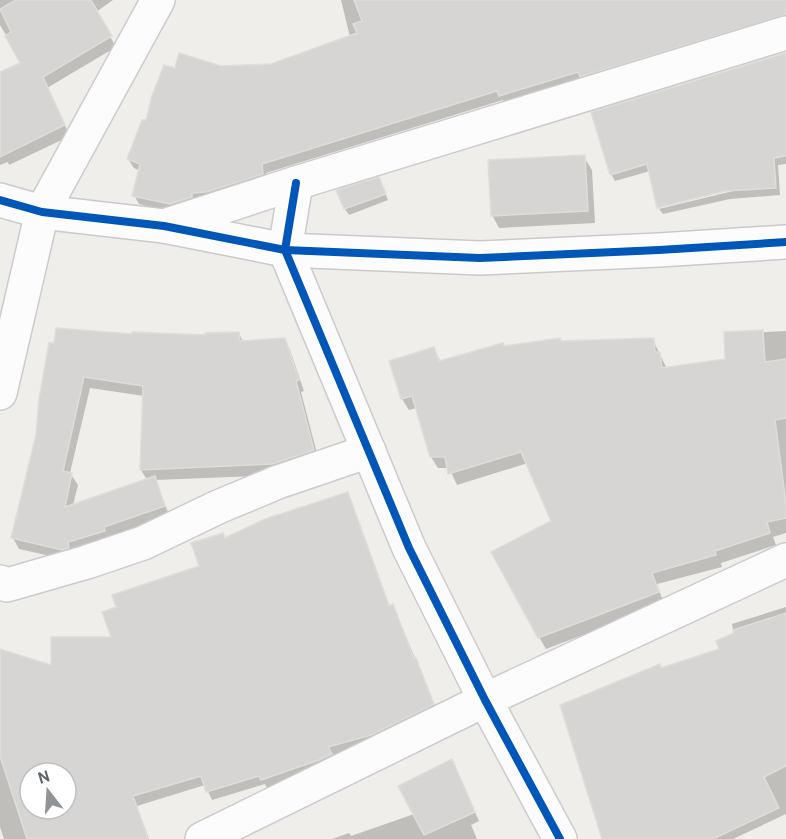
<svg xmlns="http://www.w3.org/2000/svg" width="786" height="839" font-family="Cabin,sans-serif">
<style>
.shadow{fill:#0003;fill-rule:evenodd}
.building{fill:#d6d5d3;stroke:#deddd9;stroke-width:1.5;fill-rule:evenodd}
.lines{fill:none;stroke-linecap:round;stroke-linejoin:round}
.street-casing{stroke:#cbcccc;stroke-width:36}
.secondary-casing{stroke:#cacacb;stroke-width:36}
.street{stroke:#fdfcfc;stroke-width:33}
.secondary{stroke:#fdfcfc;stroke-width:33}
.cycleway-casing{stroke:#fff;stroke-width:11}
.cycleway{stroke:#0057b8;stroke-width:8}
</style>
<rect width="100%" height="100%" fill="#efeeea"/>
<g class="shadow">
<polygon points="0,0 113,0 96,12 116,47 47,88 70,136 9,165 8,162 0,165 0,73 23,64 0,25"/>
<polygon points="341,0 786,0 786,24 505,104 503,100 266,173 268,183 175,213 139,204 134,195 140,171 134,168 128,159 177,70 272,66 350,37"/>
<polygon points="786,54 786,164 778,165 780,195 730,199 663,214 659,209 733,191 732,188 650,171 615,181 611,174"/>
<polygon points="584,157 592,170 595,223 499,228 492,215"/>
<polygon points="382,185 388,200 349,215 345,209"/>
<polygon points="786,331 786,533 773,537 776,545 721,563 722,567 657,584 664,604 546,649 539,637 553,522 528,463 457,485 449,468 438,468 431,457 417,408 409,410 402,399 391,362 433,348 441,362 503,348 561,342 653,340 667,369 727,360 726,334"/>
<path d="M 239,333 L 243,342 L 284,339 L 290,350 L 304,391 L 301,392 L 319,461 L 278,475 L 155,480 L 170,517 L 68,560 L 19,549 L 13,538 L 38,435 L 41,399 L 133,335 L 207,336 ZM 90,388 L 144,396 L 141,470 L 147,480 L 73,505 L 78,485 L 70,473 Z"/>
<path d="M 347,494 L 352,503 L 390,607 L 392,606 L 397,615 L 438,713 L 376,744 L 332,756 L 335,764 L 325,769 L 267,788 L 265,784 L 212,800 L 205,785 L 137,806 L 149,839 L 4,839 L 0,827 L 0,706 L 113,638 L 118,608 L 201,567 L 225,539 ZM 30,773 L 66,773 L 66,809 L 30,809 Z"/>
<polygon points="786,607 786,814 733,839 604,839 662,669 721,649 734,635 732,624"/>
<polygon points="456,769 479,821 471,825 477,839 332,839 349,833 351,836 414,814"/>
</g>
<g class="building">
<polygon points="16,0 91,0 112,36 43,77 65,125 0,157 0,72 20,63 5,36 11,32 0,9"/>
<polygon points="354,0 786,0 786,15 580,77 578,72 499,96 497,91 262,164 263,174 206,192 192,193 192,197 170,204 132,196 140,164 127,159 142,120 146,120 152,96 164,65 175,68 179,53 221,66 271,64 357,33 353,24 362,21"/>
<polygon points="786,53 786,156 774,158 776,188 725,191 657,208 647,164 610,175 591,112"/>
<polygon points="585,155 588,211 491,216 488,160"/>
<polygon points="379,177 386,194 344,209 336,190"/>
<polygon points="56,328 132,334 132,332 205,335 205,333 239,332 240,341 285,338 299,380 296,381 314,450 272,464 140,470 143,386 84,377 63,471 72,473 65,507 155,476 165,506 104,527 105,531 68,542 69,548 62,550 11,538 36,435 39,399 49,343 54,343"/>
<polygon points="763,330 765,362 786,359 786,418 775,420 786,503 786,518 767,522 770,533 715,551 716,555 652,573 659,592 538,638 491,552 551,521 521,452 448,474 445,457 430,457 412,396 401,399 389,361 434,347 439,361 503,343 504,346 560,338 561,341 654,338 655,352 660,352 662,368 725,359 724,332"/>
<path d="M 348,492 L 389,606 L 393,604 L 414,659 L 416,658 L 434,704 L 371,735 L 328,747 L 332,754 L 319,760 L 261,780 L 259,776 L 206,792 L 201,776 L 133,796 L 148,839 L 27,839 L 0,756 L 0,649 L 51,665 L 51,637 L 111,637 L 102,612 L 116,607 L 112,595 L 199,566 L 191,543 L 223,533 L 225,538 L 265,519 ZM 30,773 L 66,773 L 66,809 L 30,809 Z"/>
<polygon points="786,613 786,766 764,777 779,808 713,839 602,839 560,705 660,664 661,668 719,649 716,641 734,633 733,630"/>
<polygon points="452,759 475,812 424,835 398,786"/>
</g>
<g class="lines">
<g class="street-casing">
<g id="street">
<polyline points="296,183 285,250 409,548 485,700 560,839"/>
<polyline points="164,226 296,183 786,33"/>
<polyline points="0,393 42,212 158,0"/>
<polyline points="0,582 7,585 87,562 143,543 218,507 278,482 369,451"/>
<polyline points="202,839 485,700 786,560"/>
</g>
</g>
<g class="secondary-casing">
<polyline id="secondary" points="0,200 42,212 164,226 285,250 480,258 659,250 786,242"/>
</g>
<use href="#street" class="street"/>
<use href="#secondary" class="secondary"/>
<g class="cycleway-casing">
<g id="cycleway">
<polyline points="296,183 285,250 409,548 485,700 560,839"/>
<polyline points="0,200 42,212 164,226 285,250 480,258 659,250 786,242"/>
</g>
</g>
<use href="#cycleway" class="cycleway"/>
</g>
<g transform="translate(48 791) rotate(343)"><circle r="28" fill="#ffffff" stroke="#bfc1c3" stroke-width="1.5"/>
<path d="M0-4.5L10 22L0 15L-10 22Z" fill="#919496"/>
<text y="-9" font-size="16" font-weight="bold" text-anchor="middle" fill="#5f6368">N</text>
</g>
</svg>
